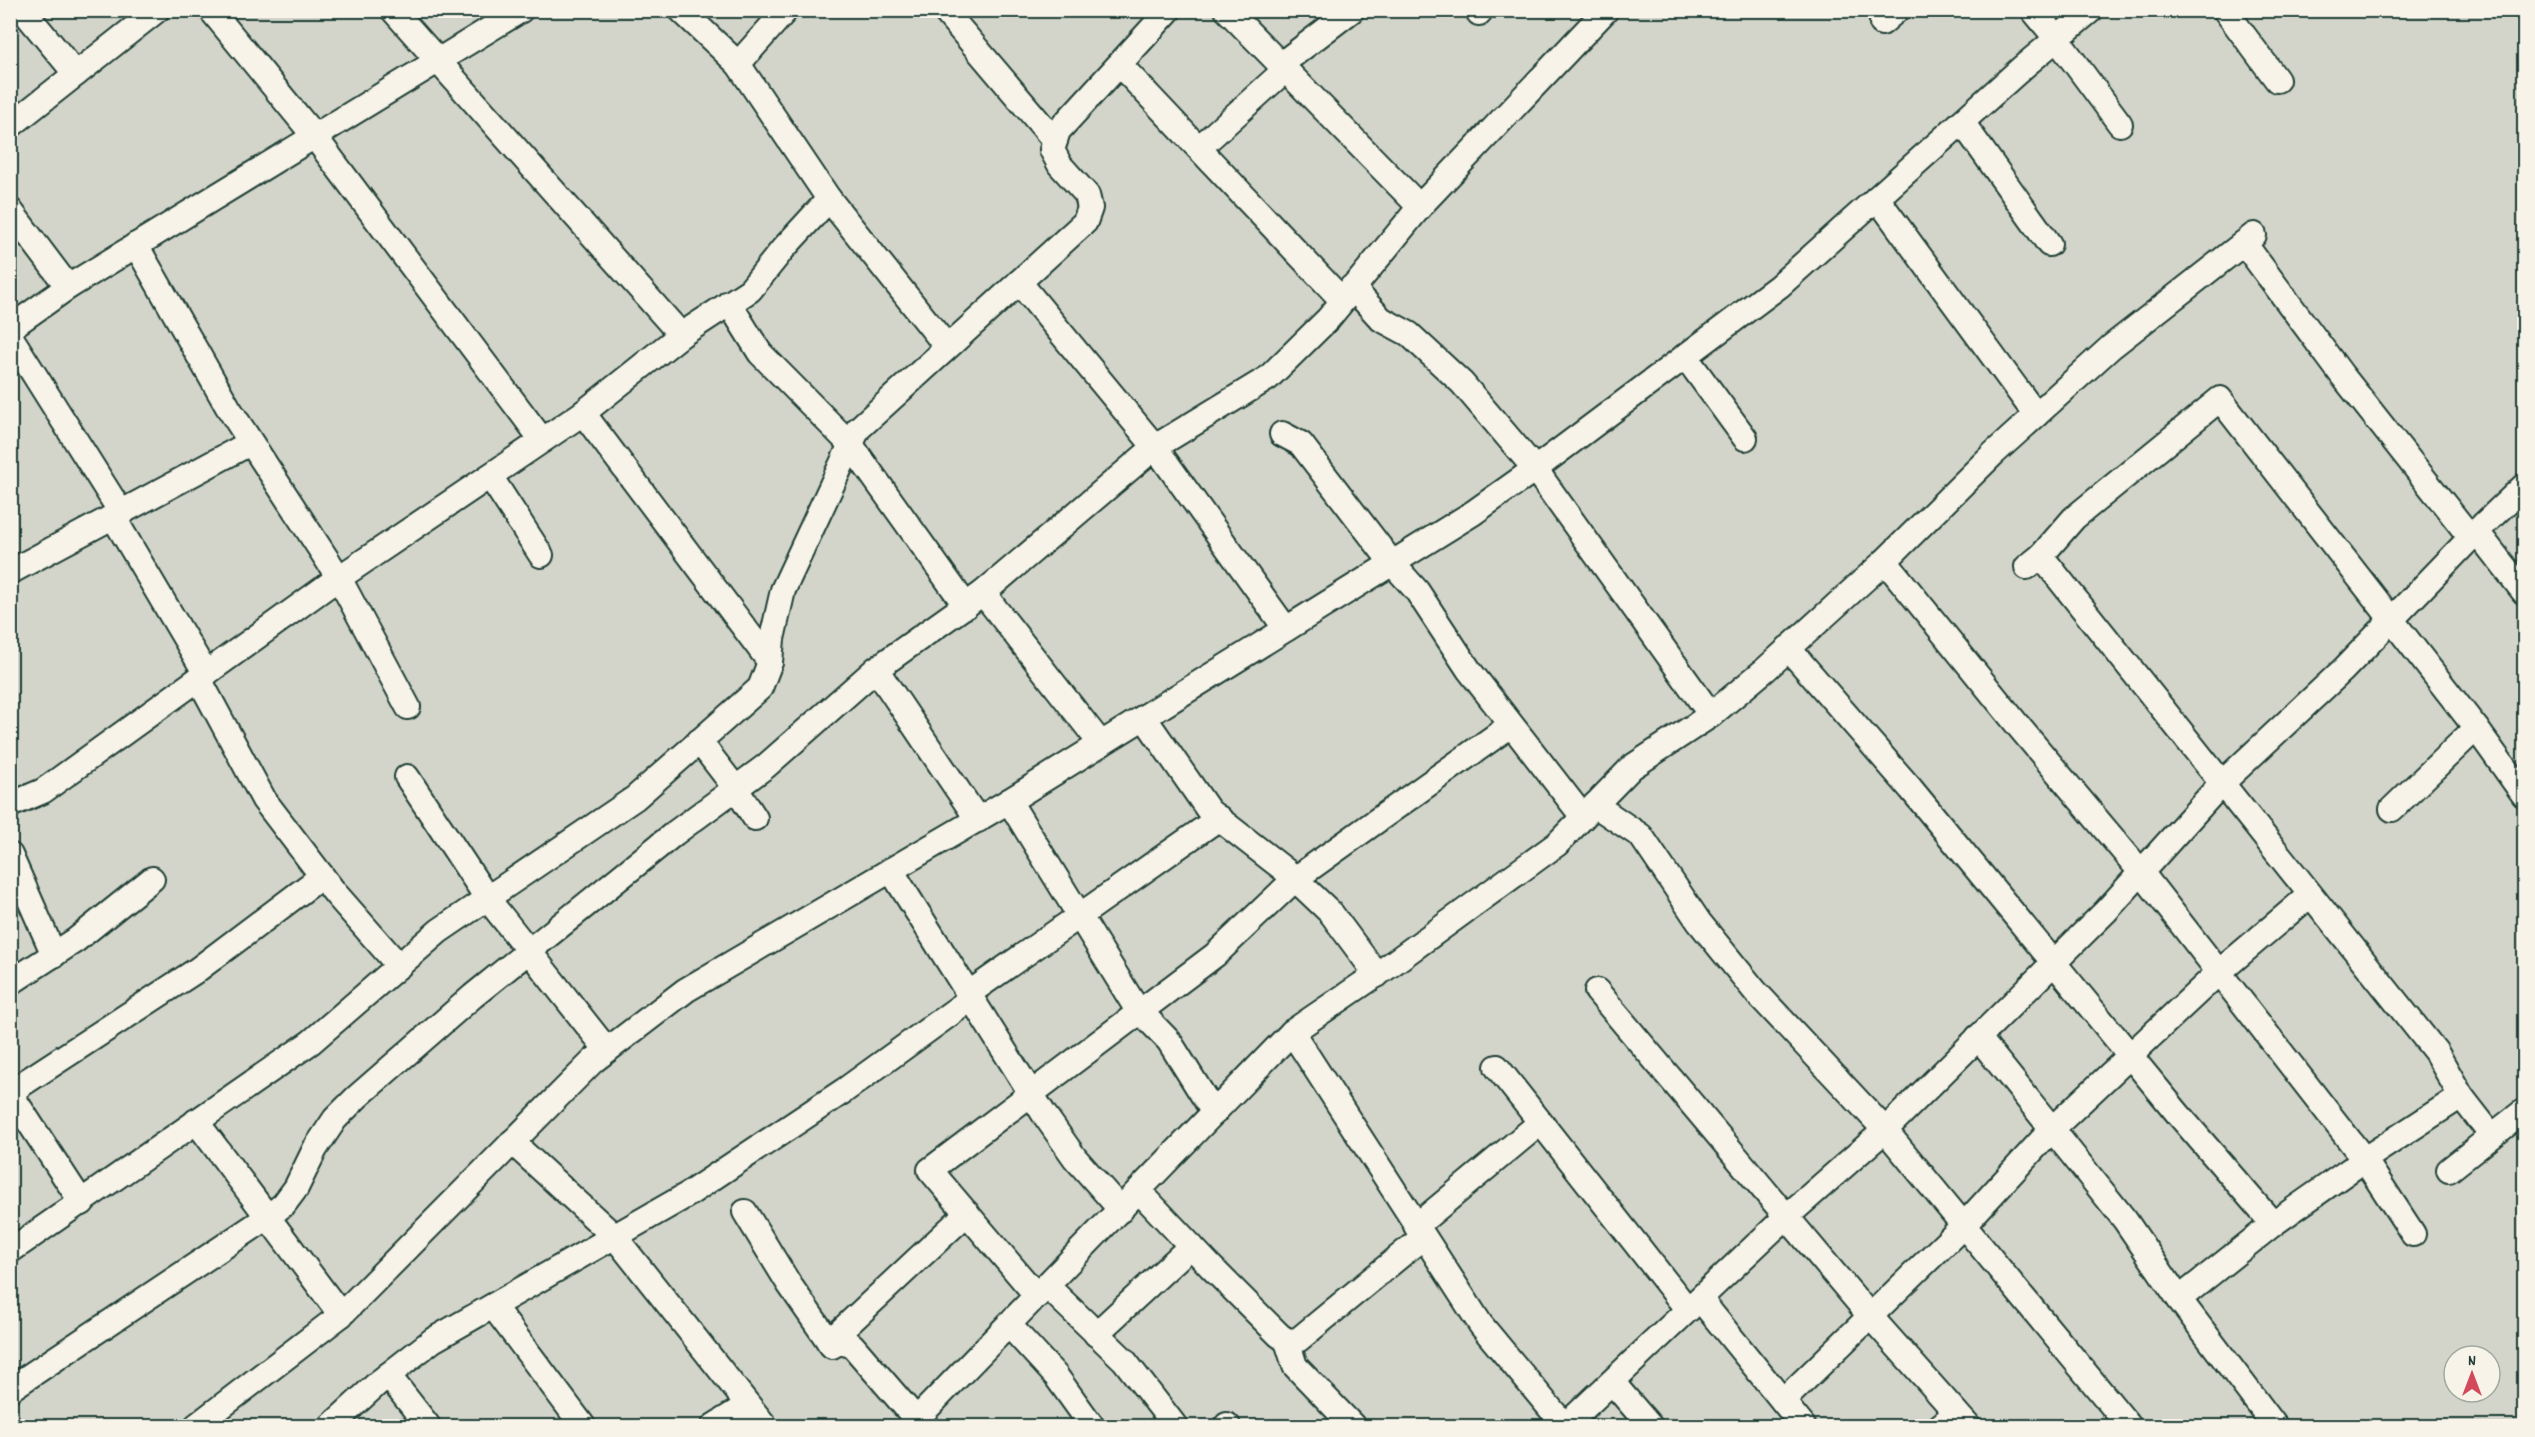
<svg xmlns="http://www.w3.org/2000/svg" width="2535" height="1437" font-family="Dekko,sans-serif">
<style>
.grass{fill:#d3d5ca;stroke:#79897f;stroke-width:1.5;fill-rule:evenodd}
.lines{fill:none;stroke-linecap:round;stroke-linejoin:round}
.minor-casing{stroke:#1f3d34;stroke-width:28}
.minor{stroke:#f7f3e8;stroke-width:24}
</style>
<rect width="100%" height="100%" fill="#f7f3e8"/>
<filter id="ink" filterUnits="userSpaceOnUse"><feTurbulence type="fractalNoise" baseFrequency=".0167" numOctaves="2"/><feDisplacementMap in="SourceGraphic" scale="12" xChannelSelector="R" yChannelSelector="G"/><feConvolveMatrix kernelMatrix="1 2 1 2 8 2 1 2 1" color-interpolation-filters="sRGB"/></filter>
<g filter="url(#ink)">
<path class="grass" d="M 10,11 L 2524,11 L 2524,1426 L 11,1426 ZM 2454,1356 L 2490,1356 L 2490,1392 L 2454,1392 Z"/>
<g class="lines">
<g class="minor-casing">
<g id="minor">
<polyline points="23,10 76,74"/>
<polyline points="211,10 315,137 542,440"/>
<polyline points="393,10 681,335"/>
<polyline points="944,10 1055,141"/>
<polyline points="1227,10 1420,207"/>
<polyline points="1477,10 1479,13"/>
<polyline points="2033,10 2057,39 2120,124"/>
<polyline points="2225,10 2277,80"/>
<polyline points="1882,23 1897,10"/>
<polyline points="738,64 786,10"/>
<polyline points="1120,65 1342,300"/>
<polyline points="1280,65 1352,10"/>
<polyline points="1962,122 2049,244"/>
<polyline points="10,126 157,10"/>
<polyline points="1199,148 1285,70"/>
<polyline points="1877,198 2036,415"/>
<polyline points="829,199 947,347"/>
<polyline points="10,210 68,287"/>
<polyline points="2244,243 2342,375 2471,538"/>
<polyline points="136,245 228,407 339,578 408,707"/>
<polyline points="1019,282 1155,447 1286,629"/>
<polyline points="1352,287 1381,319 1409,334 1462,383 1535,469 1711,715"/>
<polyline points="729,303 760,353 851,445 966,606"/>
<polyline points="10,328 68,287 521,10"/>
<polyline points="10,336 122,514"/>
<polyline points="1685,356 1745,438"/>
<polyline points="583,413 770,662"/>
<polyline points="1282,434 1301,444 1392,563 1417,591 1469,670 1583,817"/>
<polyline points="490,476 541,555"/>
<polyline points="114,518 206,674"/>
<polyline points="2477,532 2524,592"/>
<polyline points="2041,556 2436,1052 2461,1096 2492,1136"/>
<polyline points="1885,561 2020,728 2141,872 2364,1159 2413,1234"/>
<polyline points="2027,567 2041,556 2074,518 2220,399 2476,728 2524,795"/>
<polyline points="10,572 250,443"/>
<polyline points="983,593 1101,744"/>
<polyline points="1788,648 1911,789 2179,1115 2273,1224"/>
<polyline points="876,669 978,820"/>
<polyline points="199,679 264,800 335,893 399,966"/>
<polyline points="1144,717 1209,811 1290,874 1331,913 1377,975"/>
<polyline points="699,741 736,789 755,818"/>
<polyline points="407,777 487,898 607,1050"/>
<polyline points="1009,801 1135,1006 1169,1041 1214,1113"/>
<polyline points="10,805 43,791 327,586 583,413 681,335 750,290 783,249 829,199 738,64 681,10"/>
<polyline points="1595,805 1641,836 1699,922 1755,991 1885,1130 2129,1426"/>
<polyline points="2392,809 2476,728"/>
<polyline points="10,855 54,955"/>
<polyline points="891,870 1044,1114 1075,1158 1121,1210"/>
<polyline points="10,983 76,940 152,879"/>
<polyline points="1597,991 1870,1316 1968,1426"/>
<polyline points="968,994 1219,818"/>
<polyline points="1292,1032 1481,1325 1565,1426"/>
<polyline points="1978,1037 2125,1220 2179,1299 2275,1426"/>
<polyline points="1497,1067 1688,1310"/>
<polyline points="10,1092 197,970 322,876"/>
<polyline points="10,1093 82,1203"/>
<polyline points="196,1121 341,1315"/>
<polyline points="512,1142 615,1237 765,1426"/>
<polyline points="2449,1170 2524,1111"/>
<polyline points="1139,1191 1210,1266 1279,1335 1287,1341 1298,1340 1423,1237"/>
<polyline points="745,1212 789,1284 832,1346 839,1342 852,1345 922,1426"/>
<polyline points="1416,1226 1540,1123"/>
<polyline points="10,1251 311,1042 439,931 635,798 760,688 770,662 772,639 783,590 858,429 1085,222 1090,208 1087,195 1060,165 1052,150 1058,131 1169,10"/>
<polyline points="1047,1286 1124,1360 1175,1426"/>
<polyline points="1037,1296 930,1170 1215,955 1295,879 1511,725"/>
<polyline points="1700,1299 1803,1426"/>
<polyline points="2179,1299 2273,1224 2374,1153 2461,1096"/>
<polyline points="493,1306 583,1426"/>
<polyline points="1009,1325 1056,1376 1092,1426"/>
<polyline points="1096,1334 1191,1246"/>
<polyline points="1287,1341 1295,1366 1353,1426"/>
<polyline points="829,1342 967,1213"/>
<polyline points="388,1375 428,1426"/>
<polyline points="1612,1382 1650,1426"/>
<polyline points="10,1389 268,1217 284,1204 296,1188 315,1149 335,1119 357,1097 473,996 675,833 766,766 876,669 983,593 1155,447 1268,378 1328,319 1423,203 1606,10"/>
<polyline points="1783,1401 1964,1225 2052,1129 2218,973 2310,895"/>
<polyline points="1227,1425 1228,1426"/>
<polyline points="196,1426 341,1315 593,1061 686,990 1009,801 1473,513 1535,469 1779,286 2023,67 2091,10"/>
<polyline points="331,1426 378,1383 433,1340 687,1195 845,1090 972,998"/>
<polyline points="714,1426 748,1405"/>
<polyline points="910,1426 1292,1032 1389,966 1557,844 1632,767 1711,715 1766,669 1885,561 1993,454 2111,347 2254,235"/>
<polyline points="1565,1426 1786,1217 1885,1130 2106,911 2221,784 2343,670 2483,525 2524,486"/>
<polyline points="1940,1426 1956,1413"/>
</g>
</g>
<use href="#minor" class="minor"/>
</g>
</g>
<rect width="2535" height="1437" fill="none" stroke="#f7f3e8" stroke-width="36"/>
<rect x="18" y="18" width="2499" height="1401" fill="none" stroke="#1f3d34" stroke-width="2" filter="url(#ink)"/>
<g transform="translate(2472 1374)"><circle r="28" fill="#f7f3e8" stroke="#a1aaa0" stroke-width="1.5"/>
<path d="M0-4.5L10 22L0 15L-10 22Z" fill="#d1495b"/>
<text y="-9" font-size="16" font-weight="bold" text-anchor="middle" fill="#1f3d34">N</text>
</g>
</svg>
